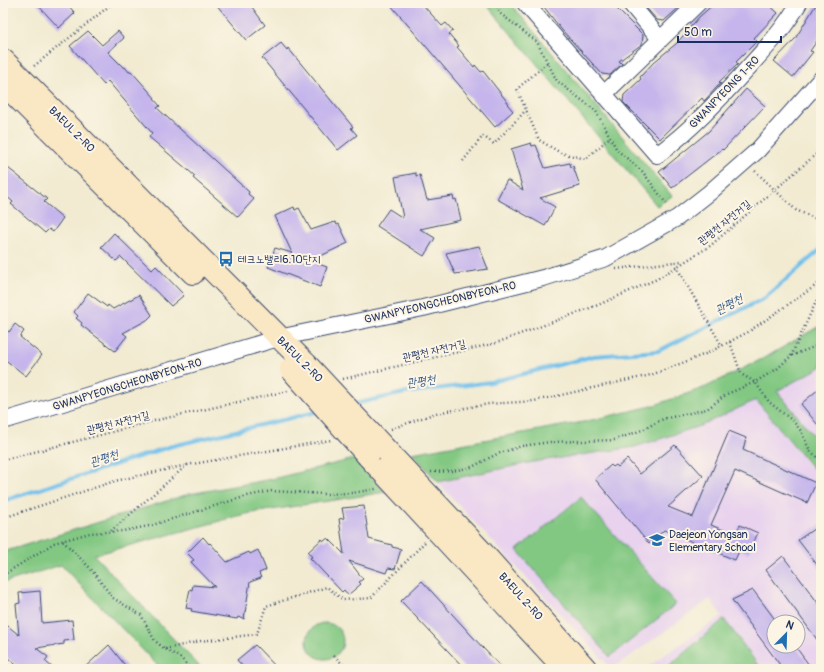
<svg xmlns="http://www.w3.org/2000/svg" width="824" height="672" font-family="Pangolin,'Poor Story',sans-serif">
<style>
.built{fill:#e8d2ee;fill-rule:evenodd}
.green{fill:#82c882;stroke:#4e7c70}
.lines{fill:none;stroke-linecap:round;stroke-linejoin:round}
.stream{stroke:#70c0eb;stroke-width:4}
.building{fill:#c5b5ec}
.street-casing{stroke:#3b4b6f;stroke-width:18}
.secondary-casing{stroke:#3b4b6f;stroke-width:24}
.path{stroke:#3b4b6f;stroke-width:2.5;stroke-dasharray:1 3;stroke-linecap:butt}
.street{stroke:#fff;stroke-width:16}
.secondary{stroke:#fae7c3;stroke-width:22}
.secondary-bridge-casing{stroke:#3b4b6f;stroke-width:24;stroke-linecap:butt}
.secondary-bridge{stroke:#fae7c3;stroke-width:22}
.labels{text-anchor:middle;stroke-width:4;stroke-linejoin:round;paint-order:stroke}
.street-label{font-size:11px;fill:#1b2f5e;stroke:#fcf5e5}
.poi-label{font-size:11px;fill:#1b2f5e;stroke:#fcf5e5;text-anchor:start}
.water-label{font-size:12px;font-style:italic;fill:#355a88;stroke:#fcf5e5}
</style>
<rect width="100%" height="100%" fill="#fcf5e5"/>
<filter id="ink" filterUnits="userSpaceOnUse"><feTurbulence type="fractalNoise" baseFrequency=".025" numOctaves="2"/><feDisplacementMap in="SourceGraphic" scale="8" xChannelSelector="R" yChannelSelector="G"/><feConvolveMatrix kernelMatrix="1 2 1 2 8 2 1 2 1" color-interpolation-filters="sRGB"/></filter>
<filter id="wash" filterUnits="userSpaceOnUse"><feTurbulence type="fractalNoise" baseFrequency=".012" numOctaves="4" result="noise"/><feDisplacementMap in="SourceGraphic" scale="16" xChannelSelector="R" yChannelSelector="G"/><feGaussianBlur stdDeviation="0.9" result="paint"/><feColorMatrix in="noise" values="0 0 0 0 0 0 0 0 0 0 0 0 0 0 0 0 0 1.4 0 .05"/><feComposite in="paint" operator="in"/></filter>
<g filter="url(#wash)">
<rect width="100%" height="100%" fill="#f2ebd2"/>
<g class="built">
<polygon points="821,367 821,445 776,391"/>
<path d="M 756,400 L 821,480 L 821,669 L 644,669 L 722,616 L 710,599 L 612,669 L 438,483 L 700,426 ZM 774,622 L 798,622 L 798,646 L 774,646 Z"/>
</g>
<g class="green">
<polygon points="485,3 510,3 672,196 657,206"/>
<polygon points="821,325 821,367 777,391 821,445 821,478 756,400 700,426 635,447 533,462 438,482 412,453 583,422 652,406 706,387 768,356"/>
<polygon points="354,459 386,492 246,514 94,555 202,669 161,669 61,565 3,583 3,552 189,494 272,479"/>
<polygon points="581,497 676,604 610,657 517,550"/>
<polygon points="724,619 761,669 665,669"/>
<circle cx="325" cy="641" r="18"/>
</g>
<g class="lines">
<g class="stream">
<polyline points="354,404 404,393 491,382 594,356 658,351 765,298 821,249"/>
<polyline points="3,501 172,446 320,411"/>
</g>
</g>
<g id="blocks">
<g class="building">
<polygon points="36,3 66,3 75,13 59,28"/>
<polygon points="215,3 249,3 265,25 246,40"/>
<polygon points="389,3 421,3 442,26 446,23 453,31 449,34 459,46 457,47 474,67 475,65 481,72 483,71 509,104 508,105 513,111 495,127"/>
<polygon points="541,3 611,3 643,35 642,44 619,61 622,64 610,75 602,74 561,29"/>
<polygon points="642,3 684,3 664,21 657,20"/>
<polygon points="715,3 767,3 778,13 754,38 757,41 736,62 738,64 719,82 721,84 718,86 704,101 702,98 660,139 623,102 624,95 641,79 640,77 654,62 677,43 699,17"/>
<polygon points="817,3 821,3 821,35 810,51 813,52 793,77 774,61 795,39"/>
<polygon points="88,31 102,45 118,31 124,38 108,52 124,68 125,67 129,72 131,71 155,98 154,99 160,106 157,108 249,192 248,194 254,199 238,217 193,178 195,176 149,137 152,133 108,81 104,85 70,46"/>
<polygon points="281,43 287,50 288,48 353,127 351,128 357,135 338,150 262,58"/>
<polygon points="746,89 765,106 723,150 722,149 672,188 659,172 709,131"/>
<polygon points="531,143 532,146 536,145 545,168 570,163 571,167 573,166 580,186 540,198 555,207 545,226 497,199 507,180 523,190 511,149"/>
<polygon points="3,164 47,199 44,202 63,218 53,232 49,229 45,233 11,204 13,202 3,193"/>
<polygon points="416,173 416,176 420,175 427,200 453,196 454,200 456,199 461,220 420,229 435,238 424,256 377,226 389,209 403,218 395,177"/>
<polygon points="294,207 295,210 299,208 311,230 335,222 337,225 339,224 348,243 310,261 327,267 320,287 268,267 275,248 292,253 275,216"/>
<polygon points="114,233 152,270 156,266 184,295 171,306 121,257 116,261 101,247"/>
<polygon points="479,246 488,269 455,274 446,253"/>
<polygon points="88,293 107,307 108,305 113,309 139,295 152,315 147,320 123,333 127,336 115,351 81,325 82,323 76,318 78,316 74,312"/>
<polygon points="15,324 24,331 20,337 42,355 26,376 3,358 3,327 9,332"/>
<polygon points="821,387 821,429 801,404"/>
<polygon points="729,431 746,438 743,450 816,483 807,503 735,471 711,525 735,535 740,525 758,533 748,553 740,549 735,560 664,530 649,544 595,479 611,465 613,467 616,465 618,467 627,459 640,474 675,445 703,476 668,507 693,517"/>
<polygon points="364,506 369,539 392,545 392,547 401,549 395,569 388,568 386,573 349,561 363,579 359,582 361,584 348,595 344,590 342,592 310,558 312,557 308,552 322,539 324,541 328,538 344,554 339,519 344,518 342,508"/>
<polygon points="821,524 821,570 798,540"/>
<polygon points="203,537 209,544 210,543 227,562 249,552 250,554 258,550 266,570 259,573 261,578 250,582 244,619 238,617 237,619 191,611 192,609 186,608 190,589 192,590 193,585 215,587 191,562 194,560 187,553"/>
<polygon points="783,556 821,607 821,645 766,570"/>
<polygon points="422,581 483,648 503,669 465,669 401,601"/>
<polygon points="753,590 774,618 774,646 795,646 812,669 783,669 732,600"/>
<polygon points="40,591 42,623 72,620 74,640 64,641 64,644 36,648 48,657 45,661 54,669 21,669 3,654 3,622 19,635 16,604 20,603 19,593"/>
<polygon points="109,645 128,669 83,669"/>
<polygon points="255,645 278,669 245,669 237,660"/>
</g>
</g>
</g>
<g filter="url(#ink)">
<use href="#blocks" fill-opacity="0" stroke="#3b4b6f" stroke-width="1"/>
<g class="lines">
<g class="street-casing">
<g id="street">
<path d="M 525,3 L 657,155 C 690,131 719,100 746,70 C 765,49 785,28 799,3"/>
<polyline points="630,3 660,39"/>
<polyline points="603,95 698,3"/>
<polyline points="3,421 278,338 423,308 543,278 606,258 677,218 709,193 758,150 821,79"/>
</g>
</g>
<g class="secondary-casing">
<g id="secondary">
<polyline points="3,60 306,364"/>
<polyline points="3,83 193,273"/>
<polyline points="388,452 482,552 586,669"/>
<polyline points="368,456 565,669"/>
</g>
</g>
<g class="path">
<polyline points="495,3 501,14 537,42 557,81 596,111 617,150 642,171 668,206"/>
<polyline points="547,63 517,89 539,140 561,153 586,159 610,137"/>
<polyline points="34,66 113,3"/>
<polyline points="463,161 483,136 494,144 526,110"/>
<polyline points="755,171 796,210 814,218 821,226"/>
<polyline points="676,266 722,346"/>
<polyline points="616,269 682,261"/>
<polyline points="730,342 741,374 755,382 769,402 793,421 801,431 810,451 821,460"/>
<polyline points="791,356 821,291"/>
<polyline points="343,379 496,343 598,305 657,279 710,246 821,150"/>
<polyline points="391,429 436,413 489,404 534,401 651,375 708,353 748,332 821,282"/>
<polyline points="3,460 162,419 288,391"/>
<polyline points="431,472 453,471 472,467 497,454 522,446 550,442 615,440 642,430 663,419 707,409 727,394 755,382 777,369 791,356 821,344"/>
<polyline points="3,518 115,481 187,465 331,440"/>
<polyline points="111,531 187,465"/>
<polyline points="63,541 90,568 113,598 141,615 155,641 165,649 181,658 190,669"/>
<polyline points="3,575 54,543 90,533 123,531 149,526 247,496 272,491 325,494 352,493 376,489"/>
<polyline points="165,649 201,641 257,634 266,606 327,587 343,600 371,598 425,542"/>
<polyline points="334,656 348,669"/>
</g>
<use href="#street" class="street"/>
<use href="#secondary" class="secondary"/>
<g class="secondary-bridge-casing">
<g id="secondary-bridge">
<polyline points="306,364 388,452"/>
<polyline points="291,369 368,456"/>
</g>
</g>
<use href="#secondary-bridge" class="secondary-bridge"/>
</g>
</g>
<defs>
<g id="bus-bare" transform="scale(1.2)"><path d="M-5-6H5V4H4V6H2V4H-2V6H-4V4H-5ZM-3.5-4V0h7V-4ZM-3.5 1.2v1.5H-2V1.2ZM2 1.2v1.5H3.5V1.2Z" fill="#1f6fb2" stroke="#fcf5e5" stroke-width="2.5" paint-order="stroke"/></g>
<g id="school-bare" transform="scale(1.2)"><path d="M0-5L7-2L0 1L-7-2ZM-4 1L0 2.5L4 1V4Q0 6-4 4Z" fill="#1f6fb2" stroke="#fcf5e5" stroke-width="2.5" paint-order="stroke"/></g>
</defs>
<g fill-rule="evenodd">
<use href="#bus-bare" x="226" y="259"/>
<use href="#school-bare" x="657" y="540"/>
</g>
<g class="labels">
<g class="street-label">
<text transform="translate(724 92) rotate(-46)" y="4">GWANPYEONG 1-RO</text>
<text transform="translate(72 129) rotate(45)" y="4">BAEUL 2-RO</text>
<text transform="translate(724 222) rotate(-39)" y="4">관평천 자전거길</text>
<text transform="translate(440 302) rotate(-13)" y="4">GWANPYEONGCHEONBYEON-RO</text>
<text transform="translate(434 350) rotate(-13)" y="4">관평천 자전거길</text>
<text transform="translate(300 359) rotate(45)" y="4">BAEUL 2-RO</text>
<text transform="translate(127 384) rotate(-17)" y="4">GWANPYEONGCHEONBYEON-RO</text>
<text transform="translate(118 422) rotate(-14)" y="4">관평천 자전거길</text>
<text transform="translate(521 596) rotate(48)" y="4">BAEUL 2-RO</text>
</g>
<g class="poi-label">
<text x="238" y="263">테크노밸리6.10단지</text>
<text x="669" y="538">Daejeon Yongsan<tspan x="669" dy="13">Elementary School</tspan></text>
</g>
<g class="water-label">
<text transform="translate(729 304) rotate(-27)" y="4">관평천</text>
<text transform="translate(421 381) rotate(-8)" y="4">관평천</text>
<text transform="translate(104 458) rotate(-18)" y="4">관평천</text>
</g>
</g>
<rect width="824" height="672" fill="none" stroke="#fcf5e5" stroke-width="16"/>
<g transform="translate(786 634) rotate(23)"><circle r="19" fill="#fcf5e5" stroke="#a2a6af"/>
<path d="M0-3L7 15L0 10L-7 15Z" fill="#1f6fb2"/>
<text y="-6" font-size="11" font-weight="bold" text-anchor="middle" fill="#1b2f5e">N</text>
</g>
<path d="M678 36v6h103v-6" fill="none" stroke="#1b2f5e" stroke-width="2"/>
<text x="684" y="36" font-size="12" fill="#1b2f5e" stroke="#fcf5e5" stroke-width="3" paint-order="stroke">50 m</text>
</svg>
